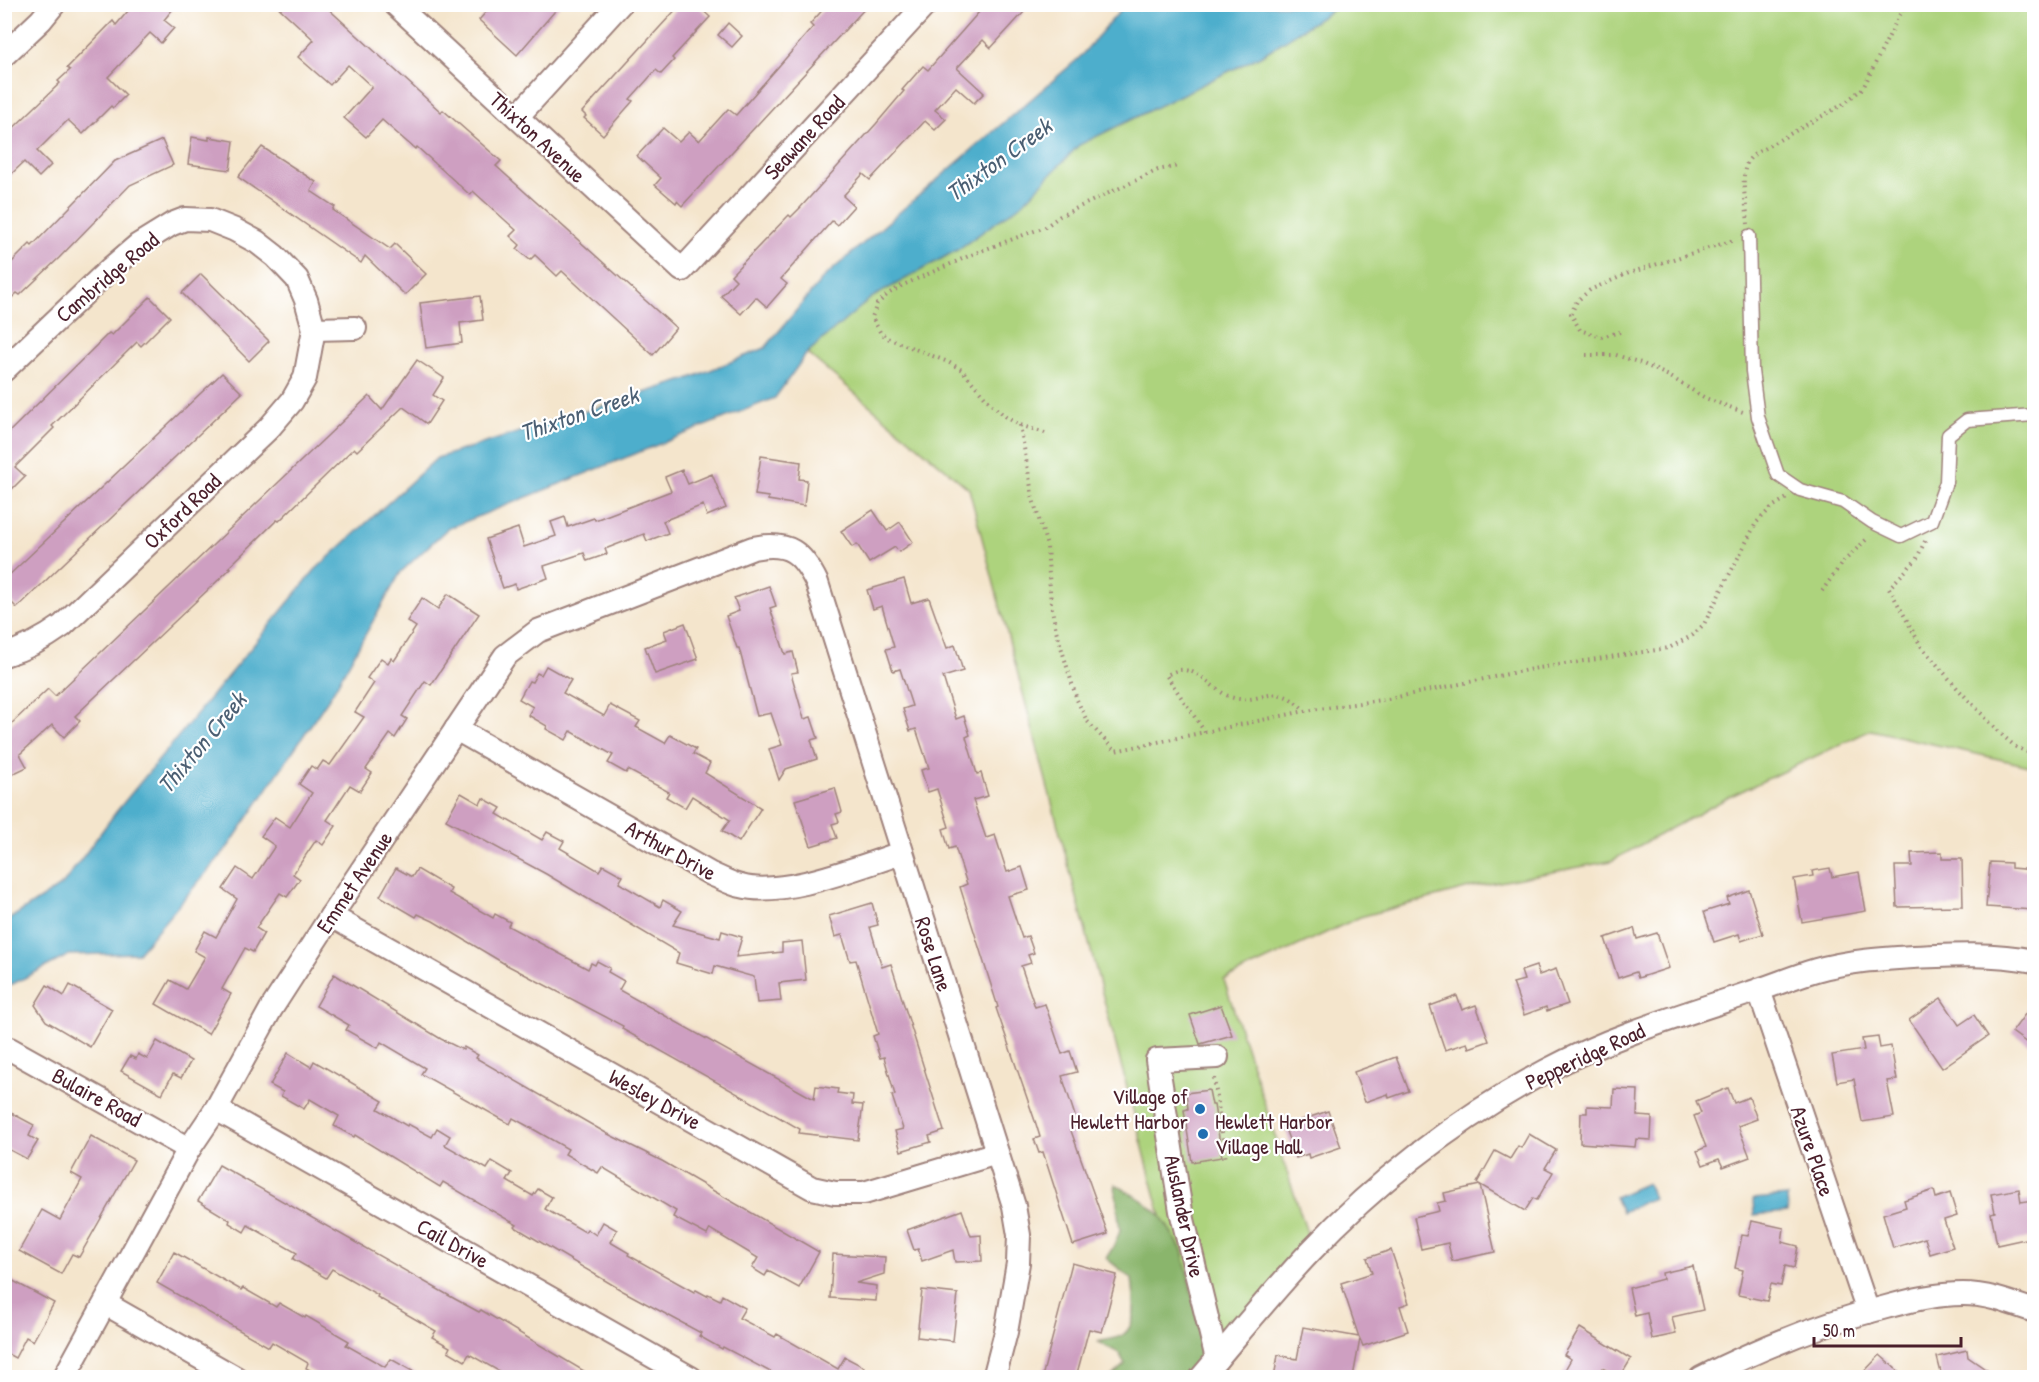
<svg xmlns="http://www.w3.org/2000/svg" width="2039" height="1382" font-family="'Patrick Hand',sans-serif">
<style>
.green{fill:#add37d;stroke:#7c7954;stroke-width:1.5}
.forest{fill:#8ab56c;stroke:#6a6a4c;stroke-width:1.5}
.water{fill:#4daecc;stroke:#4c667c;stroke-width:1.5}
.building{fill:#ce9fc1}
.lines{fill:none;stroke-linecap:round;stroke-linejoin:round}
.lane-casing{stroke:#9f827c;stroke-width:15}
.street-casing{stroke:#9f827c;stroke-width:26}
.path{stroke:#9f827c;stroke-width:4;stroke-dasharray:1.5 4.5;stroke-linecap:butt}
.lane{stroke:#fff;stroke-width:12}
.street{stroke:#fff;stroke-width:22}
.poi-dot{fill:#1f6fb2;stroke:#fff;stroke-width:2}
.labels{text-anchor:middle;stroke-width:4.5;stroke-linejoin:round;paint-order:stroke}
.street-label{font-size:22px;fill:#4a1f2b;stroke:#fff}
.poi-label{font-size:22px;fill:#4a1f2b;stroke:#fff;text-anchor:end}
.water-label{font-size:24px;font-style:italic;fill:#4b5f73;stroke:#fff}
</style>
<rect width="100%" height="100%" fill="#fff"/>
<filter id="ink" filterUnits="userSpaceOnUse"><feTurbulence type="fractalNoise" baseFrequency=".0167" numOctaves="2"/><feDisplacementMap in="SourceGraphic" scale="12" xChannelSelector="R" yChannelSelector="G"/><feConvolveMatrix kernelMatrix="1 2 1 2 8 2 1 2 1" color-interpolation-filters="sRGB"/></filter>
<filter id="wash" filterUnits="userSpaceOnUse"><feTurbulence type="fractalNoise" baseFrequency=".008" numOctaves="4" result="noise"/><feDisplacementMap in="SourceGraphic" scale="24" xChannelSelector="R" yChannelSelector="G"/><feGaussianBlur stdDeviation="1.35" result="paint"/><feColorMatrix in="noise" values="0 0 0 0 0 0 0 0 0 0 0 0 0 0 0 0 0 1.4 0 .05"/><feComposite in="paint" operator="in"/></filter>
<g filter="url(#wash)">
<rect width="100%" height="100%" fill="#f4e5cc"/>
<polygon class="green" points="1340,5 2034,5 2034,767 1871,730 1729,797 1611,861 1473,887 1360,917 1224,980 1314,1254 1203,1375 969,489 807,353 871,298 957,250 1023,203 1079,145 1262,55"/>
<path class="forest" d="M 1115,1184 L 1142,1200 L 1161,1216 L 1182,1250 L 1202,1339 L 1200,1360 L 1185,1378 L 1111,1377 L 1125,1364 L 1119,1353 L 1098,1342 C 1105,1340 1115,1339 1121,1336 C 1139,1326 1134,1296 1132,1279 L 1106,1258 L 1114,1246 L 1120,1231 Z"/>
<g class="water">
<polygon points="1125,5 1340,5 1262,55 1079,145 1023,203 957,250 871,298 807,353 775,398 447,529 401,572 331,695 228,847 138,953 69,955 5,988 5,922 63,884 116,812 315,570 437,458 688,379 765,348 824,277 1079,58"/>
<polygon points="1647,1183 1653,1198 1622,1212 1615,1197"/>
<polygon points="1787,1196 1788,1212 1754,1215 1753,1199"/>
</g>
<g id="blocks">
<g class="building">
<polygon points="134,4 177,4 164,20 174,28 161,43 150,33 108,77 126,95 113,108 111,106 83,134 68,120 37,151 51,165 39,177 24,162 4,181 4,137 60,83 58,81 70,70 67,68 113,21 116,25"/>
<polygon points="275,4 323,4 441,112 443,110 501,161 496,166 676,328 653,355 562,271 557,276 535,255 530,260 517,249 520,245 510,236 516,230 473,191 470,195 417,147 415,149 382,120 366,137 344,118 372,87 348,65 330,85 298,57 314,40"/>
<polygon points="493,4 561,4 517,55 479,20"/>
<polygon points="681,4 696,4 710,17 672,58 674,60 661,74 656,70 630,99 633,101 603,135 584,118 586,116 582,112"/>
<polygon points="828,4 869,4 682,206 677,201 676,203 655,185 661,178 637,156 663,128 679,142 689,132 699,141 728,109 736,115 813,27 810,24"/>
<polygon points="986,4 1016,4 1024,12 991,48 983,40 957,68 984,93 974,103 956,87 935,110 946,119 935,130 925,121 870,180 863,174 843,196 854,206 837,225 832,221 781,279 787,284 767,307 756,297 741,314 721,296 736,280 731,275 789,215 791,217 800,208 876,124 904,91 902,90 923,66 928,70"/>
<polygon points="728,23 742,36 732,47 718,35"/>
<polygon points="192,137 209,140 209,137 234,141 230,170 188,164"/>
<polygon points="162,140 173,165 130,185 59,258 20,295 17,293 4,305 4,270 30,244 32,246 115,161"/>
<polygon points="262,147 316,182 311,191 335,207 333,210 390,249 395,244 426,274 405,295 365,256 361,263 238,177"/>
<polygon points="201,274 269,341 249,361 182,293"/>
<polygon points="480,296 483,320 460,323 462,343 426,348 420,303"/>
<polygon points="150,297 170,317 141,346 137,342 52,426 54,428 15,467 25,476 4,497 4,437 109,333 112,335"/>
<polygon points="417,360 444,378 433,395 442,401 427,424 403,407 357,451 354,448 279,521 277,520 229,567 231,568 75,716 80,721 64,737 52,725 20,754 27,767 4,778 4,724 6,727 10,725 48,689 55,696 369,396 382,410"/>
<polygon points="222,373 242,393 17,608 4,595 4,580"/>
<polygon points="761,456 801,462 799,479 807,480 804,506 768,500 768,497 755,495"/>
<polygon points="682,470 688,484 712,474 726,508 707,516 703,505 663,521 668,533 647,541 644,534 605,549 607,554 587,561 584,553 544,566 548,578 516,589 515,584 503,588 486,539 518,528 524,547 556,536 551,522 565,517 568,527 594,518 595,520 671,491 665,477"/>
<polygon points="873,510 887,531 900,522 913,542 899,552 895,547 869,563 857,544 852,547 841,531"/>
<polygon points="904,579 911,603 929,598 947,648 955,645 963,671 943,677 956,719 964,716 970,735 966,737 977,774 981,773 988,796 973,800 986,838 995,835 1007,872 1022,867 1029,890 1008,896 1022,938 1028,936 1034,953 1028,955 1031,963 1021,966 1035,1007 1045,1004 1062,1054 1070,1051 1077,1072 1062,1076 1078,1125 1070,1128 1108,1234 1073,1245 1043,1152 1039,1153 1034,1139 1040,1137 1036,1124 996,1008 998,1007 960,887 967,884 955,847 949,849 943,829 949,827 937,789 928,792 921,770 929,768 916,729 910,731 903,709 912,706 900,669 893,671 886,649 894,647 882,606 873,609 867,590"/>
<polygon points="769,586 776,606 770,608 785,654 793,652 798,672 791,673 804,719 811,717 818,738 811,740 817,759 786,769 779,780 769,749 782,745 771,713 757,716 739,648 737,648 726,616 739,611 734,598"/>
<polygon points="448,594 479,614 431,685 425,681 402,716 407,719 395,738 390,734 366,769 372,773 360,791 350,785 327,820 336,826 323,845 316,840 293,874 300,879 287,897 280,893 256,928 264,933 253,952 245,948 222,989 231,994 208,1034 156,1004 170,980 186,989 205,957 194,951 205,931 216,937 237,899 223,889 237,868 253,879 275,846 261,836 275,817 290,827 312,793 299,784 311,766 317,770 323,761 330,765 364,717 355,712 374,683 367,678 381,658 388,663 391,658 394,661 416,627 407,621 422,598 438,609"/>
<polygon points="685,623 698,659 655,674 645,647 667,639 664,631"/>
<polygon points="546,666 571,680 563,693 604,716 610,705 640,721 636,727 665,743 670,735 696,749 693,754 710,763 705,773 761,808 739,842 722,831 730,820 692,796 685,808 666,797 669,792 628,770 626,773 608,763 613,755 571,731 566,740 546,729 547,726 528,715 533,707 519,699 529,681 532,682 537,673 541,675"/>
<polygon points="835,788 842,812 836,814 839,822 832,824 837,838 811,846 795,800"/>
<polygon points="461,793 480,804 483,798 501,808 497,814 542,840 547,832 564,841 560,848 599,871 603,865 623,876 619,883 660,907 663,900 682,911 673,925 720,938 722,931 742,937 736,957 782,952 782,943 802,941 806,980 779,983 781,1001 757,1003 754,977 715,966 713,974 676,963 679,953 546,874 446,820"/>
<polygon points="1942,852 1942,859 1962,859 1963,906 1897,907 1895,866 1912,866 1911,853"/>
<polygon points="1990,862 2011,863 2011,868 2034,870 2034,910 1986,907"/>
<polygon points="396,868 412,877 417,869 451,889 449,893 493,918 495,914 510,922 508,926 588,969 591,963 595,965 597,961 610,968 608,972 624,981 619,990 814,1099 816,1086 838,1089 837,1093 853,1095 852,1104 863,1105 858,1140 799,1133 800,1129 622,1029 623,1026 505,964 433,921 418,914 416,917 380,896"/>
<polygon points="1830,868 1832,877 1859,872 1866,911 1802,922 1794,879 1813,876 1812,871"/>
<polygon points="1749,890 1763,934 1741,941 1739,934 1714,942 1704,912 1729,904 1727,898"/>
<polygon points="872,903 878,925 870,927 882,967 891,964 944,1131 929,1136 931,1142 901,1151 895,1131 903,1129 892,1096 895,1095 884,1057 880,1058 873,1036 878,1034 856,960 850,961 842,935 835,937 829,916"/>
<polygon points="1634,928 1637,939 1657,933 1669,968 1638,978 1636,972 1618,978 1605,938"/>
<polygon points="1536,966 1539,975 1556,969 1568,1004 1547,1011 1546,1007 1524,1015 1513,983 1524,980 1521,971"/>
<polygon points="334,974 441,1039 463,1050 464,1047 478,1055 476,1058 606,1133 662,1161 819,1252 799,1288 768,1271 765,1276 752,1268 758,1258 710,1229 707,1235 673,1217 676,1211 602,1167 598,1173 565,1154 568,1149 533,1129 513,1118 510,1124 421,1074 425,1068 381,1042 378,1048 346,1030 349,1025 316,1006"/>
<polygon points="47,985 64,996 70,985 112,1009 90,1047 46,1021 35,1005"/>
<polygon points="1457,996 1462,1010 1476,1005 1489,1041 1469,1048 1467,1043 1445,1050 1430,1006"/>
<polygon points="1941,998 1959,1025 1974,1015 1988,1036 1942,1068 1909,1020"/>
<polygon points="2034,1002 2034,1048 2012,1032"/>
<polygon points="1221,1005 1232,1035 1200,1044 1190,1015"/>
<polygon points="1878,1037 1880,1048 1891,1046 1897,1080 1887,1081 1894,1117 1862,1122 1854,1079 1837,1082 1832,1055 1864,1050 1862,1039"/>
<polygon points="157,1041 191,1061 181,1078 173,1074 162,1094 121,1071 130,1056 136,1059 138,1054 147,1059"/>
<polygon points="288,1053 311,1067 314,1061 383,1101 378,1109 407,1126 408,1124 432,1137 437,1128 450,1136 445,1145 487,1169 492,1161 512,1173 507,1181 533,1196 538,1189 552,1197 545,1209 585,1232 587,1229 596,1235 603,1222 617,1230 610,1242 629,1253 628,1255 694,1292 696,1290 707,1296 708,1294 720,1300 722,1295 745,1308 739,1318 775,1337 777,1334 838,1369 845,1357 864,1367 858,1377 780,1377 723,1347 722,1349 699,1336 701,1333 623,1291 515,1227 517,1225 443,1182 440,1187 355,1135 354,1137 334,1126 339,1116 310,1099 304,1109 281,1096 283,1092 270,1085"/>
<polygon points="1396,1057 1409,1091 1389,1098 1388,1094 1365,1102 1354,1072"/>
<polygon points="1728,1088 1734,1103 1749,1097 1757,1119 1738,1126 1750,1157 1723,1167 1719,1159 1703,1165 1697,1151 1706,1147 1694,1116 1701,1113 1696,1101"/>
<polygon points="1614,1089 1638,1090 1637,1116 1652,1117 1651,1140 1636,1139 1635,1147 1580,1143 1581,1113 1587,1113 1587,1106 1613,1107"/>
<polygon points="1209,1090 1212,1105 1214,1105 1222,1157 1192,1162 1184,1110 1188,1109 1186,1093"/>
<polygon points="4,1109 34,1125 29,1136 38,1141 27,1159 4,1147"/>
<polygon points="1328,1111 1341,1147 1309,1158 1308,1154 1296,1158 1284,1126"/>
<polygon points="1529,1134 1556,1150 1545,1168 1553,1172 1537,1200 1533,1198 1525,1211 1477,1183 1495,1151 1510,1159 1518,1146 1521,1148"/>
<polygon points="91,1136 134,1160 79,1257 72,1254 61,1274 19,1251 42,1210 60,1220 82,1179 71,1173"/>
<polygon points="219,1165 455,1299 479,1312 481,1310 594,1377 509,1377 469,1354 465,1361 448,1351 450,1347 432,1337 436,1331 377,1297 378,1295 332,1269 326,1278 293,1259 297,1253 248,1225 244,1232 229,1223 230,1220 198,1201"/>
<polygon points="1480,1185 1495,1252 1452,1261 1448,1243 1421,1249 1414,1217 1439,1211 1437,1203 1446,1201 1444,1193"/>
<polygon points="2019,1189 2021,1202 2034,1200 2034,1237 1997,1245 1991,1213 1995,1212 1991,1194"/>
<polygon points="1934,1190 1936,1198 1950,1193 1957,1216 1944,1220 1953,1247 1930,1254 1925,1238 1893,1248 1883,1214 1906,1207 1904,1200"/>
<polygon points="962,1210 971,1236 981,1235 982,1261 955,1262 953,1250 922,1261 918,1249 914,1250 907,1230"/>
<polygon points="1752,1221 1784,1228 1782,1242 1798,1246 1794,1268 1785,1266 1781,1286 1771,1284 1767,1301 1738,1295 1743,1270 1735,1268 1742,1235 1748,1236"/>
<polygon points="1391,1250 1409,1303 1400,1306 1408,1331 1363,1346 1360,1339 1353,1377 1274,1377 1278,1355 1297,1359 1303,1327 1359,1337 1341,1283 1372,1273 1367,1258"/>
<polygon points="174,1252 241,1290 243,1288 276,1307 279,1303 305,1318 306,1316 349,1341 346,1345 385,1367 391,1359 423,1377 322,1377 306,1368 308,1363 272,1342 269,1347 157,1283"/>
<polygon points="833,1254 885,1257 884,1274 856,1283 877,1286 876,1301 830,1298"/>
<polygon points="1072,1263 1117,1275 1102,1332 1089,1329 1076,1377 1042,1377"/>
<polygon points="1693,1266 1703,1310 1672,1317 1676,1334 1652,1339 1647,1313 1635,1316 1629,1288 1663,1279 1662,1273"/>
<polygon points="4,1276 54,1303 33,1341 26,1337 15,1358 4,1352"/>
<polygon points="922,1290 958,1294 953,1341 917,1337"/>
<polygon points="1580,1328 1631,1359 1620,1377 1602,1368 1597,1377 1561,1377 1571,1359 1564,1355"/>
<polygon points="1967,1350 1968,1357 1997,1377 1942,1377 1937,1357"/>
<polygon points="1880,1355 1905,1377 1859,1377"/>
</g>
</g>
</g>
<g filter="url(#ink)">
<use href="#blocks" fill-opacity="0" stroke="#9f827c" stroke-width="1.5"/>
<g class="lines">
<g class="lane-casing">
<polyline id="lane" points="1749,236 1752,371 1758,417 1778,475 1800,490 1843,502 1872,522 1901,536 1932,521 1946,482 1948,435 1967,420 2034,415"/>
</g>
<g class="street-casing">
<g id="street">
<polyline points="395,4 682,270 926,4"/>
<polyline points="4,55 41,20 54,4"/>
<polyline points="517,117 620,4"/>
<polyline points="314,329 355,328"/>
<path d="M 4,370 L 111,268 L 138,245 L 172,224 L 185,219 L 210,220 L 235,230 L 257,242 L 275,256 L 297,279 L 306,300 L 314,329 L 305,378 L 292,401 L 269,428 L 62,626 C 44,639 25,649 4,655"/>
<path d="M 456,729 L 711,874 C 721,878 731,884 741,886 C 783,898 860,866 902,853"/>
<polyline points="331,916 812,1188 835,1193 864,1193 997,1153"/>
<polyline points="1759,990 1868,1312"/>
<polyline points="4,1048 10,1049 189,1149"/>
<polyline points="216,1109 691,1378"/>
<polyline points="106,1304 236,1378"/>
<polyline points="1217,1359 1181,1211 1157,1060 1217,1057"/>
<path d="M 64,1378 L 189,1149 L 216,1109 L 271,1009 L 331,916 L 505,656 L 538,631 L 753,548 C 789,541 802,552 817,583 L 1014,1206 L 1019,1235 L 1018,1263 L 1006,1332 L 994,1378"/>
<path d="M 1201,1378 C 1237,1336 1272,1292 1310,1252 C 1378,1180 1459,1118 1546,1071 C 1609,1037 1679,1016 1746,994 C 1770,987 1792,977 1816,970 C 1848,961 1880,959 1913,957 C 1953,955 1994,953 2034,961"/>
<path d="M 1701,1378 C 1760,1348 1822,1323 1886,1307 C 1912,1300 1936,1294 1963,1294 C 1988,1294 2011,1303 2034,1311"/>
</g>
</g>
<g class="path">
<path d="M 1748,224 C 1747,206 1739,177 1748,161 C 1752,155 1758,152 1763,149 L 1842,105 L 1863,88 L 1905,4"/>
<polyline points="1620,332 1601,337 1580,330 1571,314 1577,301 1590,290 1629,273 1734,240"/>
<polyline points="1586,355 1616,355 1641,363 1669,376 1705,398 1743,412"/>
<polyline points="1020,425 1033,499 1047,546 1051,604 1056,630 1077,700 1087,721 1115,751 1305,711 1388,699 1532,669 1669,648 1693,635 1704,624 1756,523 1772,507 1787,498"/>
<polyline points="1045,433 1020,425 1006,417 991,404 962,370 948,362 887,338 880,332 872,317 877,304 888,294 903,285 978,252 1045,227 1060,216 1158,170 1178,166"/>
<polyline points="1925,541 1916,560 1889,588 1921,646 1958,689 2003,736 2016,747 2034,755"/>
<polyline points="1822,591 1842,563 1869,537"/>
<path d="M 1205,732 L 1166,675 C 1172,673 1178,669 1184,670 C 1203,672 1215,693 1234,698 C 1263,705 1274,679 1304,710"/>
<polyline points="1214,1078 1226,1160"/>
</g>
<use href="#lane" class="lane"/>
<use href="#street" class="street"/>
</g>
</g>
<g class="poi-dot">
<circle cx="1200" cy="1109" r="6"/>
<circle cx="1203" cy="1134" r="6"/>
</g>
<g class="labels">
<g class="street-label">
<text transform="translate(538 137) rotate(43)" y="8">Thixton Avenue</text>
<text transform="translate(804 137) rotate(-47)" y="8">Seawane Road</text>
<text transform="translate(107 277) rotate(-40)" y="8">Cambridge Road</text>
<text transform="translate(182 511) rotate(-44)" y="8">Oxford Road</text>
<text transform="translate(671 850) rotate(29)" y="8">Arthur Drive</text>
<text transform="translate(354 882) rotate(-56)" y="8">Emmet Avenue</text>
<text transform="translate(934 954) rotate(72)" y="8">Rose Lane</text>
<text transform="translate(1585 1056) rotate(-25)" y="8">Pepperidge Road</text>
<text transform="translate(97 1097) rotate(29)" y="8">Bulaire Road</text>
<text transform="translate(655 1099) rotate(29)" y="8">Wesley Drive</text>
<text transform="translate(1813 1151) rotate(71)" y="8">Azure Place</text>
<text transform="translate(1185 1216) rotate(78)" y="8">Auslander Drive</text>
<text transform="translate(453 1243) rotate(29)" y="8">Cail Drive</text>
</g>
<g class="poi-label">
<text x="1188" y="1104">Village of<tspan x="1188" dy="25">Hewlett Harbor</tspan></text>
<text x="1215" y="1129" text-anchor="start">Hewlett Harbor<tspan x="1215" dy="25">Village Hall</tspan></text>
</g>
<g class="water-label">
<text transform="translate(999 160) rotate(-36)" y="8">Thixton Creek</text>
<text transform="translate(579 414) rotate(-19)" y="8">Thixton Creek</text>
<text transform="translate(202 743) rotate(-50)" y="8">Thixton Creek</text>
</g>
</g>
<rect width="2039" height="1382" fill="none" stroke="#fff" stroke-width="24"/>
<path d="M1814 1337v9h147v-9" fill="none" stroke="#4a1f2b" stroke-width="3"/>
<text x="1823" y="1337" font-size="18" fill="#4a1f2b" stroke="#ffffff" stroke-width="4.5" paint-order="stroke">50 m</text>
</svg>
